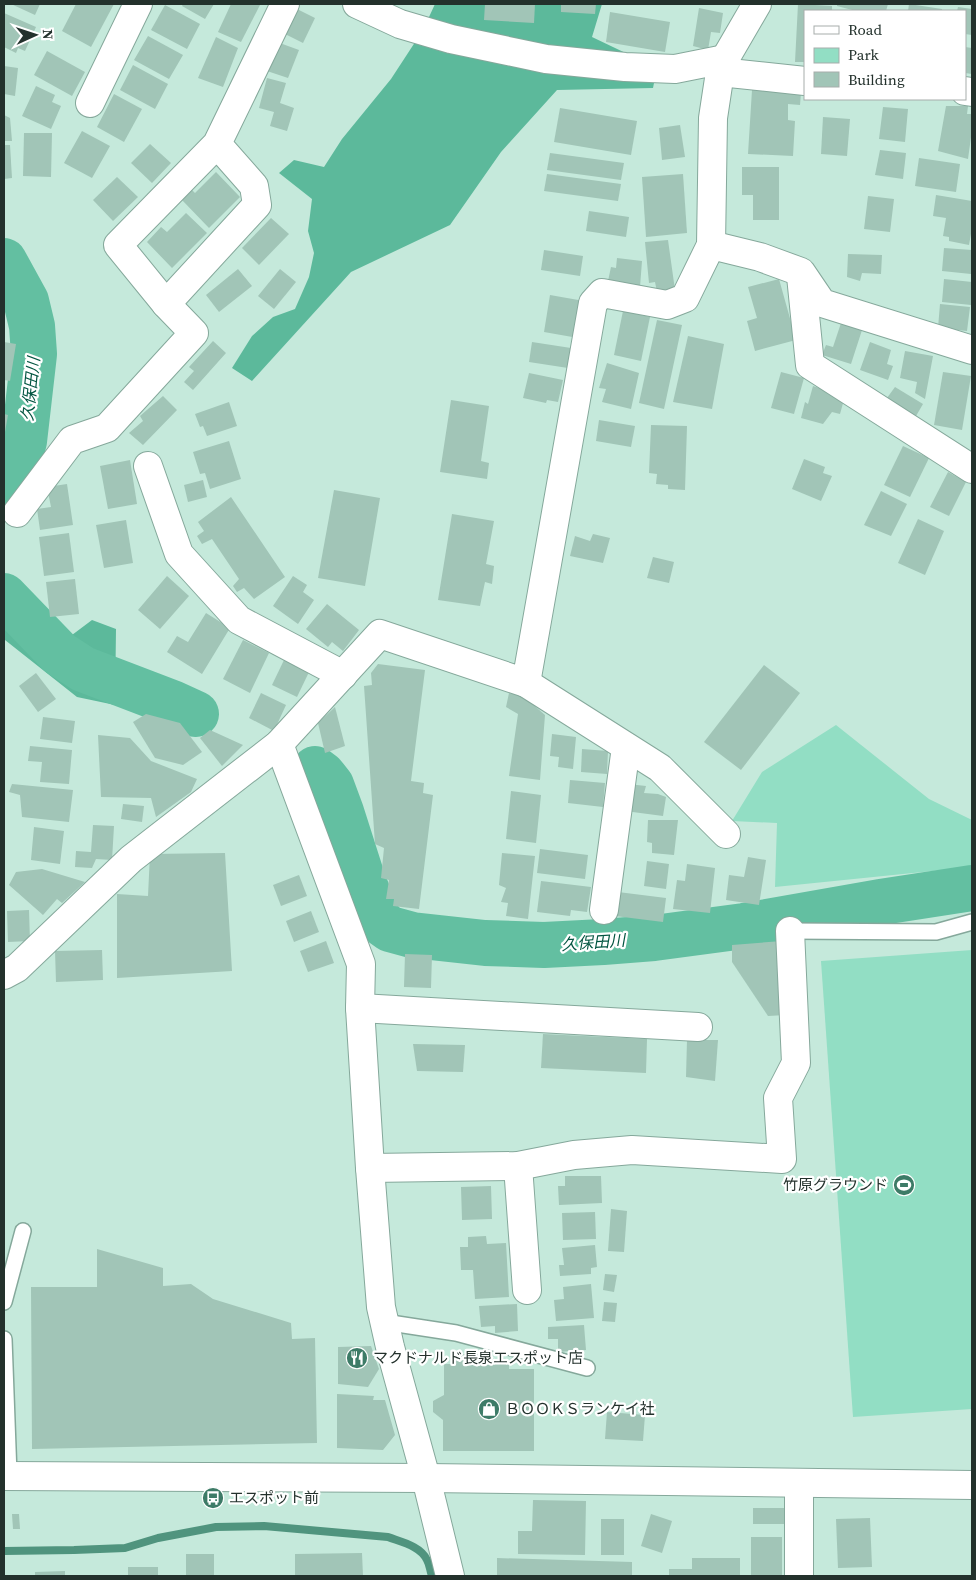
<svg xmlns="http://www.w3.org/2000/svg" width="976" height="1580" font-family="'Source Serif 4','Noto Sans JP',serif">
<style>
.green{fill:#92dec4}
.forest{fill:#5cb99b}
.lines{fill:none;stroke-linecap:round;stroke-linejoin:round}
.stream{stroke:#50947e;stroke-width:8}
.river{stroke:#63bfa1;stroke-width:46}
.building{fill:#a1c5b7}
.lane-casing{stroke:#85a89b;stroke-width:18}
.street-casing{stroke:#85a89b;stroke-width:30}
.secondary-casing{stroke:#85a89b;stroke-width:30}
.lane{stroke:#fff;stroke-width:15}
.street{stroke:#fff;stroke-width:28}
.secondary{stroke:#fff;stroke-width:28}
.labels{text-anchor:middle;stroke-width:4.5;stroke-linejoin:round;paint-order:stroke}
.poi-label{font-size:15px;fill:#23312c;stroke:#fff;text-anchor:start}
.water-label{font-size:16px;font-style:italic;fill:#035541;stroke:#fff}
</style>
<rect width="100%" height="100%" fill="#c5e9db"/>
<g class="green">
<polygon points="836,725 929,799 972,820 972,867 775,887 777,823 732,821 762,772"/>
<polygon points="972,950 972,1409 853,1417 821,961"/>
</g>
<g class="forest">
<polygon points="435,4 602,4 592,37 657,68 653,88 557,90 501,152 450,225 351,272 252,381 232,368 252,336 273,317 295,309 309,277 314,253 308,231 312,199 279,173 294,160 324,167 342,139 391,79 423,30"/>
<polygon points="4,593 60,654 72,635 92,620 116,629 115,705 77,697 5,640 4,639"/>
</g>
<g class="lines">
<path class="stream" d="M 4,1551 L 74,1550 L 125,1548 L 158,1538 L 216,1527 L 264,1526 L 388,1537 C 401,1542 421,1546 427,1560 C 430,1565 430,1571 432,1576"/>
<g class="river">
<polyline points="4,261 26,301 32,326 34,354 24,441 19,461 4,489"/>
<polyline points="4,596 60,654 83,669 172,703 196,714"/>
<polyline points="315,769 323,775 331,785 341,812 363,881 377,916 383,924 390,929 412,935 485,943 544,945 603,942 654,938 744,926 881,902 972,888"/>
</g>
</g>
<g class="building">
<polygon points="11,4 40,4 35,15"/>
<polygon points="76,4 114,4 91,47 62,31"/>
<polygon points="183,4 214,4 205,19 182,6"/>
<polygon points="231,4 260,5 241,42 218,32"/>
<polygon points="485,4 535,4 534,23 484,20"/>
<polygon points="561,4 596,4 595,14 561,12"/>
<polygon points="798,4 832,6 832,11 805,11 805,62 795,62"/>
<polygon points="837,4 888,4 886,11 856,11 837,6"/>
<polygon points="909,4 942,9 942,11 908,11"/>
<polygon points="165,5 200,24 187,49 151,30"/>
<polygon points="291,6 315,18 303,43 279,31"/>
<polygon points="958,7 972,9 972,35 965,34 965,11 957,11"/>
<polygon points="699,8 723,13 720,33 711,32 708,50 693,46"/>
<polygon points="610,12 670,22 665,52 606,42"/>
<polygon points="4,13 36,27 25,51 18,48 16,53 4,47"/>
<polygon points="148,36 183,55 169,79 134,60"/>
<polygon points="216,37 238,48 223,87 198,78"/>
<polygon points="277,42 299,50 288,78 267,71"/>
<polygon points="965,47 972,48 972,74 965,73"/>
<polygon points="47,51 85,72 72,96 34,75"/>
<polygon points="133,65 168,84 155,109 120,90"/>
<polygon points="4,66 18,68 15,96 4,94"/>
<polygon points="267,78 286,83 280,103 294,108 287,131 270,126 274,112 259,108"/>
<polygon points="36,86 55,95 52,102 61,106 51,129 22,116"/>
<polygon points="752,90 801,93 800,105 788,104 788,120 795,121 793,156 748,154"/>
<polygon points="114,94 142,109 124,142 97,127"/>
<polygon points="946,106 968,106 967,114 972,114 972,130 968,159 938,151"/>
<polygon points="883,107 908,109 905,142 879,139"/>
<polygon points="560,108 637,121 631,155 554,142"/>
<polygon points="4,115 10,118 12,141 4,141"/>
<polygon points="823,117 850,119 847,156 821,154"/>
<polygon points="680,125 685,157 662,160 659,128"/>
<polygon points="82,131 110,146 92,178 64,163"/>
<polygon points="24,133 52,133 51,177 23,176"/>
<polygon points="150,144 171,163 152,183 131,163"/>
<polygon points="4,145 10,145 12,178 4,179"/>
<polygon points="880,150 906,153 903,179 875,175"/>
<polygon points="550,153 624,163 621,180 547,170"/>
<polygon points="919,158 960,164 956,192 915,186"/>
<polygon points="742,167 779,167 779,220 753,220 753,195 742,195"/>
<polygon points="216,172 240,197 209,228 182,200 192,190 195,193"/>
<polygon points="547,174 621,184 618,201 544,191"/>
<polygon points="683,174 687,233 646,237 642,177"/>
<polygon points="117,177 138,197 113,221 93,200"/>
<polygon points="936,195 972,201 972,228 969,245 949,241 949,237 943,236 946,218 933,216"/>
<polygon points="868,196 894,199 890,232 864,229"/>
<polygon points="589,211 629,217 626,237 586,231"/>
<polygon points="186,213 207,233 172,268 147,242 161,227 167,232"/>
<polygon points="271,218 289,234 259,265 242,248"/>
<polygon points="668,240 675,290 657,292 655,282 649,283 645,242"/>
<polygon points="944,248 972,250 971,274 942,271"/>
<polygon points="544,250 583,256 580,276 541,270"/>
<polygon points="848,254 882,255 881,274 862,273 860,281 847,277"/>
<polygon points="617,258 642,261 640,287 608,281 611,267 616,268"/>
<polygon points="238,269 252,286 219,312 206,295"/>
<polygon points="280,269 296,282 274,309 258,296"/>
<polygon points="779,279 796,340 755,351 747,321 757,318 748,287"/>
<polygon points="944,279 972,282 971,305 942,302"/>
<polygon points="550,295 584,301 578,338 544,332"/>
<polygon points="940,304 970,307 967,331 938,328"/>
<polygon points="623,311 650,317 641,361 614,355"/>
<polygon points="657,320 682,325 664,409 639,403"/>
<polygon points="842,320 863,327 851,364 822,355 826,345 833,347"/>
<polygon points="688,336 724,344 712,409 673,402"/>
<polygon points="213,341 226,353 193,390 184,382 194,371 189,367"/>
<polygon points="4,342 16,344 10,381 4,380"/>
<polygon points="532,342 571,348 568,368 529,362"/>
<polygon points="870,342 891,350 887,364 893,366 888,380 860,370"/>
<polygon points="905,351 933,356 925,399 915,393 917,382 900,378"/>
<polygon points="607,363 639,373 631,409 602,402 606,389 599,388"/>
<polygon points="781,372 804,378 794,414 771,408"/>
<polygon points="943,372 971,376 962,430 934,425"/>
<polygon points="529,373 563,380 558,402 547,400 546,403 523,398"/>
<polygon points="813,386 845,396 840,414 832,412 823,424 801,418 805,402 808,404"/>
<polygon points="895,387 923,404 916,416 887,398"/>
<polygon points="163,396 177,410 143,445 129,433 143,421 140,416"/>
<polygon points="451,400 489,406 481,461 489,463 487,479 440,472"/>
<polygon points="229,402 237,426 207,436 203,426 200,427 195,414"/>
<polygon points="4,414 8,415 5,432 4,432"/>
<polygon points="599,420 635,426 631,447 596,441"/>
<polygon points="651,425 687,426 685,490 668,489 668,485 656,484 657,474 649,473"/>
<polygon points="229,441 241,479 210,489 205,473 200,474 193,452"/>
<polygon points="903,446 929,458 910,497 884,485"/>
<polygon points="804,459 825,467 823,473 832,476 821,501 792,489"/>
<polygon points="130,460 137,504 108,509 100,466"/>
<polygon points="948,472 966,482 949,516 930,507"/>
<polygon points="203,480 207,497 188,502 184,485"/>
<polygon points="67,484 73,525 40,530 37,509 51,507 47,487"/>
<polygon points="334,490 380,498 365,586 318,578"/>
<polygon points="881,491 907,504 891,536 864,525"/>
<polygon points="231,497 285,577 254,599 244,588 237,592 233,586 239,579 212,539 202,544 197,536 204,531 198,522"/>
<polygon points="452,514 494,521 486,564 494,566 492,584 485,582 480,606 438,600"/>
<polygon points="918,519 944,531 925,575 898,563"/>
<polygon points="126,520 133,563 104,568 96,525"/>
<polygon points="69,533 74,572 44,576 39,537"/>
<polygon points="593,534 610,538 603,563 570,556 575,536 590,541"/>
<polygon points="653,557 674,562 669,583 647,578"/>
<polygon points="167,576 189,596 160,629 138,610"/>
<polygon points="293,576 307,585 303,592 314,600 298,624 273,606"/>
<polygon points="75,579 79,614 50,617 46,582"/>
<polygon points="327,604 359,630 343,651 332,642 328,647 306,629"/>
<polygon points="206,613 230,628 202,674 167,652 177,636 188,642"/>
<polygon points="243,640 269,653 250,693 223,679"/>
<polygon points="284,660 309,672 297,697 272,685"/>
<polygon points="378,664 425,670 411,781 424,783 423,793 433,795 419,909 393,906 394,899 386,899 389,880 381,878 384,848 375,844 364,686 372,685 371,673"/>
<polygon points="764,665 800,693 741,770 704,742"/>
<polygon points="36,673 56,699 38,712 19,686"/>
<polygon points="261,693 286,705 274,731 249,718"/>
<polygon points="509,693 519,695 529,701 545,715 540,780 509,776 518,714 506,707"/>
<polygon points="335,707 345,746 325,753 318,723"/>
<polygon points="146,714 180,723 202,752 183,765 155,758 133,722"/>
<polygon points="43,717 75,721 72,743 40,739"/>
<polygon points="210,730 243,745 222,766 200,738"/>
<polygon points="552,734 576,737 573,769 558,767 559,757 550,756"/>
<polygon points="98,735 130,738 151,761 197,779 191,792 156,817 151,798 101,797"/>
<polygon points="30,746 72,750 69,784 40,782 42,762 28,761"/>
<polygon points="582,749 608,751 607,774 581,772"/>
<polygon points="570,780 605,783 603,807 568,803"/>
<polygon points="12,784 73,790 69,822 22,817 20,795 9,792"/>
<polygon points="628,784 646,786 644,793 658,794 666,797 663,816 625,811"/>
<polygon points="511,791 541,795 536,843 506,839"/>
<polygon points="123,804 144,806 142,822 121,819"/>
<polygon points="648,820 678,820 674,855 652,853 652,843 647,842"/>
<polygon points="93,825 114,826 112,860 96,859 92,868 75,867 76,851 91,852"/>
<polygon points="34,827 64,831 60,864 31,860"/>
<polygon points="540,849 588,855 585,879 537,873"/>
<polygon points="225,853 232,971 117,978 117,894 148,896 150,854"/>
<polygon points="502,853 535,856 528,919 506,916 508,903 501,902 506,888 499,885"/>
<polygon points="748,857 766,860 759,905 726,900 729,875 744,877"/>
<polygon points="647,861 669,864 666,889 644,886"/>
<polygon points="687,864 715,868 710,913 673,909 677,880 685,881"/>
<polygon points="42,869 85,882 62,903 57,899 43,915 9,885 16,872"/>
<polygon points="299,875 307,896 281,906 273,885"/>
<polygon points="541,881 591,887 587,912 571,910 570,916 537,912"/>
<polygon points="618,892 666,898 663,922 615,916"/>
<polygon points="29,910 30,941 8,942 7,911"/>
<polygon points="311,911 319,932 294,942 286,921"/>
<polygon points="326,941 334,963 308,972 300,951"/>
<polygon points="782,941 786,1015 768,1016 732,962 732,945"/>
<polygon points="102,950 103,980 56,982 55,951"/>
<polygon points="405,954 432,955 431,988 404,987"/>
<polygon points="543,1034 647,1039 646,1073 541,1068"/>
<polygon points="687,1040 718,1040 715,1081 686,1077"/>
<polygon points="413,1044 465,1045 463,1072 417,1071"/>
<polygon points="565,1176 601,1176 602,1203 559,1205 558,1186 565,1186"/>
<polygon points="491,1186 492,1219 462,1220 461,1187"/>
<polygon points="611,1209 627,1211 624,1252 608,1251"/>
<polygon points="595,1212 596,1239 563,1240 562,1213"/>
<polygon points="486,1236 487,1244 506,1243 509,1297 475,1299 473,1270 461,1270 460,1247 468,1247 468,1237"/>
<polygon points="595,1245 597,1267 591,1268 591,1274 560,1276 559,1265 564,1265 562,1248"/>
<polygon points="97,1249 163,1268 163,1286 191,1284 213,1299 291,1323 292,1339 315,1338 317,1443 32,1449 31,1287 97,1287"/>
<polygon points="605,1274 617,1275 614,1292 603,1290"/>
<polygon points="591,1284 594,1318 556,1321 554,1300 564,1299 563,1287"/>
<polygon points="604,1302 617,1303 615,1322 602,1321"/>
<polygon points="517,1304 518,1331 495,1333 495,1326 481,1327 479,1306"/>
<polygon points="584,1325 586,1350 558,1352 558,1339 548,1339 548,1327"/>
<polygon points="371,1346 379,1369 368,1387 338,1384 338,1347"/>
<polygon points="451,1354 479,1354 479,1362 509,1362 509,1369 534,1369 534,1451 443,1451 443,1420 433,1412 433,1401 444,1395 444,1364 451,1364"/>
<polygon points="337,1394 374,1396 373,1400 385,1400 395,1435 383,1450 337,1448"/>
<polygon points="607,1412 645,1415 643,1441 605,1439"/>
<polygon points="533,1500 586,1501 585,1555 518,1554 518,1531 532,1531"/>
<polygon points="753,1508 785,1508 784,1524 753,1524"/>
<polygon points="12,1514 19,1514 20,1529 13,1529"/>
<polygon points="651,1514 672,1521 662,1553 641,1546"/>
<polygon points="870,1518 872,1567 838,1568 836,1519"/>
<rect x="601" y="1519" width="23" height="36"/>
<rect x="751" y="1537" width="31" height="39"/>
<polygon points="362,1553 363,1576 295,1576 295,1554"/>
<rect x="186" y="1554" width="28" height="22"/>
<polygon points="497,1558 632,1562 632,1576 497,1576"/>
<polygon points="692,1558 740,1558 740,1576 669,1576 669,1569 692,1569"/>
<rect x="128" y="1567" width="30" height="9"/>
<polygon points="65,1571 65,1576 35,1576 35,1572"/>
</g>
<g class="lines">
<g class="lane-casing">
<g id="lane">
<polyline points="790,931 936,932 972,922"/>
<polyline points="4,1302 23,1231"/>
<polyline points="384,1322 456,1333 587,1368"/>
<polyline points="4,1339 9,1475"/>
</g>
</g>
<g class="street-casing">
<g id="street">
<polyline points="357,4 400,24 451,39 546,59 625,67 675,69 725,59"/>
<polyline points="720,72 805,81"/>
<polyline points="965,91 972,92"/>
<polyline points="90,103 138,4"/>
<polyline points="217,144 254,186 257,205 166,304 118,245 217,144 285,4"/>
<polyline points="711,245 760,257 801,272 822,303 972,350"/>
<polyline points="801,276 810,365 972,469"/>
<polyline points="148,466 179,554 239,620 343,675"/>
<polyline points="17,513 72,440 107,428 194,333 166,304"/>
<polyline points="526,683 660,768 726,834"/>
<polyline points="279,744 361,964 360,1008 370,1168 381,1307 390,1347 426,1478 450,1576"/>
<polyline points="604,910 626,747"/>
<polyline points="4,975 17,968 131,859 279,744 380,634 526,683 593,303 602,293 667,305 685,298 711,245 713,118 720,72 725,59 757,4"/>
<polyline points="360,1008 698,1027"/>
<polyline points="518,1166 527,1290"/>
<polyline points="370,1168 518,1166 574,1155 632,1150 782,1159 778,1098 796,1063 790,931"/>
<polyline points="799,1483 799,1576"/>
</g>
</g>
<g class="secondary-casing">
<polyline id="secondary" points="4,1476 426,1478 972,1485"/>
</g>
<use href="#lane" class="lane"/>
<use href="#street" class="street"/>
<use href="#secondary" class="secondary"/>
</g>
<defs>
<g id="stadium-disc" transform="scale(1.125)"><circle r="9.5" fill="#3d7b67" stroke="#fff"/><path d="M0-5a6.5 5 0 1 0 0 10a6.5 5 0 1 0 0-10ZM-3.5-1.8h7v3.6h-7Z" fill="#fff"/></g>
<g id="restaurant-disc" transform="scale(1.125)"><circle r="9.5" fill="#3d7b67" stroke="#fff"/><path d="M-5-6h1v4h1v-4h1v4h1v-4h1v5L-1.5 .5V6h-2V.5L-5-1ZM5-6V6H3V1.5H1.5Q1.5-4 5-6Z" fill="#fff"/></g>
<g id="shop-disc" transform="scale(1.125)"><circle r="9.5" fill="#3d7b67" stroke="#fff"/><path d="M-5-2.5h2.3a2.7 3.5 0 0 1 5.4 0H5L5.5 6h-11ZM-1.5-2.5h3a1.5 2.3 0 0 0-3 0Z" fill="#fff"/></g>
<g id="bus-disc" transform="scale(1.125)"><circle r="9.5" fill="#3d7b67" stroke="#fff"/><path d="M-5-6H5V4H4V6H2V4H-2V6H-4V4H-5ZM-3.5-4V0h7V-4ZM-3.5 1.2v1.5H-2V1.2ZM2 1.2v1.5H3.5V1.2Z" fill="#fff"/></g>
</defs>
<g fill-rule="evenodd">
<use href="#stadium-disc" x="904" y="1185"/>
<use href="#restaurant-disc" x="357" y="1358"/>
<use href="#shop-disc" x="489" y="1409"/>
<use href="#bus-disc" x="213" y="1498"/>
</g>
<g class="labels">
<g class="poi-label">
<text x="888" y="1190" text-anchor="end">竹原グラウンド</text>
<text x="373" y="1363">マクドナルド長泉エスポット店</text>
<text x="505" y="1414">ＢＯＯＫＳランケイ社</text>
<text x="229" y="1503">エスポット前</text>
</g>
<g class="water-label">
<text transform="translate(30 389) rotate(-84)" y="6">久保田川</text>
<text transform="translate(593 942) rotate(-4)" y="6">久保田川</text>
</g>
</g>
<rect width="976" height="1580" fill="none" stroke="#23312c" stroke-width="10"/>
<rect x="804" y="10" width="162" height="90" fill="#ffffff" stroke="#a7adab"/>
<rect x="814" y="26" width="25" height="8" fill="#ffffff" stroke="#a7adab"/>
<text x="848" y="35" font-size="15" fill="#23312c">Road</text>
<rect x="814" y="48" width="25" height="15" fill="#92dec4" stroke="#a7adab"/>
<text x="848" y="60" font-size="15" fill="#23312c">Park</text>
<rect x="814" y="72" width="25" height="15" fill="#a1c5b7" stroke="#a7adab"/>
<text x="848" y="85" font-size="15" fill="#23312c">Building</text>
<g transform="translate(35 35) rotate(87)" stroke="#ffffff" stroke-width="4" paint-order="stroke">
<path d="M0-4L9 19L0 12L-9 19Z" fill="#23312c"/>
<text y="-8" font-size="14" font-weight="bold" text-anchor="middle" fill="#23312c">N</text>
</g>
</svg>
